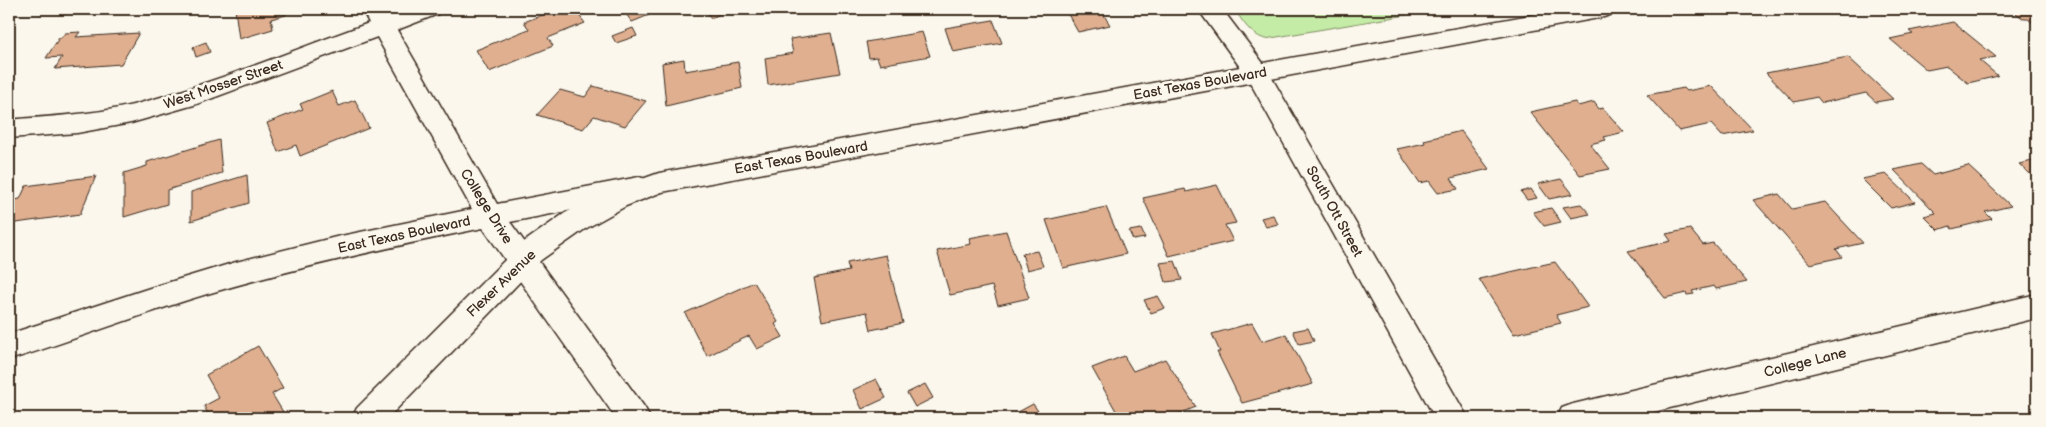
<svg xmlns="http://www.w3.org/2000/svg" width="2046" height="427" font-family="'Balsamiq Sans',sans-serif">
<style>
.green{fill:#c4eca7;stroke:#808b62}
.building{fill:#dfaf90;stroke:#3b2a1e}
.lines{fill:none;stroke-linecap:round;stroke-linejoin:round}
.street-casing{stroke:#3b2a1e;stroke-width:3}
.secondary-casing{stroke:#3b2a1e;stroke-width:3}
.street{fill:#fbf7ec;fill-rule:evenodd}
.secondary{fill:#fbf7ec;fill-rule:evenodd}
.labels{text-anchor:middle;stroke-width:5;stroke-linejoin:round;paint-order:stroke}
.street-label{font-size:14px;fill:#3b2a1e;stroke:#fbf7ec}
</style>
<rect width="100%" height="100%" fill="#fbf7ec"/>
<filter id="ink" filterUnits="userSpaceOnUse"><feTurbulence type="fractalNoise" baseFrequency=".02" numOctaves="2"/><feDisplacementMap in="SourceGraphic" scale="10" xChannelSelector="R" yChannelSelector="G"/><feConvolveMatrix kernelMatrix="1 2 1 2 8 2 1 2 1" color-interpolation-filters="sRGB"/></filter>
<g filter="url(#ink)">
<path class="green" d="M 1234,9 L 1442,9 L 1265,39 C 1249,34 1243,21 1234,9 Z"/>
<g class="building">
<polygon points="235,9 285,9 286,15 271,19 273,29 239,39"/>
<polygon points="558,9 574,9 585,23 548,38 553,46 489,72 476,50 529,29 524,22"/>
<polygon points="622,9 658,9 659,11 632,22"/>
<polygon points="709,9 724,9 727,11 711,18 705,10"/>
<polygon points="1065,9 1103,9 1101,10 1110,25 1078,32"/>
<polygon points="2010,9 2037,9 2037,26 2028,19 2024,19"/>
<polygon points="993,20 1002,43 953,52 945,28"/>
<polygon points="1953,22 1996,57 1979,60 1998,76 1968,83 1947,66 1927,70 1890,39 1913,34 1909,31"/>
<polygon points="633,28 637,36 616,43 612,36"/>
<polygon points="80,32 76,37 139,33 121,64 55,69 62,57 46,58 59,38 61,38 65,33"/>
<polygon points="922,32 930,56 880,65 877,57 869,58 866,42"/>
<polygon points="831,33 840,73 768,85 765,58 793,53 790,39"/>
<polygon points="206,42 210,52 196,57 193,47"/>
<polygon points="1848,57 1893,99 1876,102 1866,93 1822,103 1817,97 1794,102 1766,73"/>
<polygon points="684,59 685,71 738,62 742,88 666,106 662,63"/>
<polygon points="593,86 646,101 625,126 594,116 583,129 537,115 560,90 585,97"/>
<polygon points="1711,86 1753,130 1722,136 1711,124 1679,131 1647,95 1684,88 1687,91"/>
<polygon points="332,91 339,106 355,100 369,128 300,156 296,145 278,152 267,123 303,109 300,104"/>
<polygon points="1575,102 1578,106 1594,102 1599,109 1603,108 1624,132 1604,137 1606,140 1590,144 1610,169 1580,175 1530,112"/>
<polygon points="1461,131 1489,169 1451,178 1458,189 1438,193 1429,181 1420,183 1397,149 1425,143 1424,140"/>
<polygon points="219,140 222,173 167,190 167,204 124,217 124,173 147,166 147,162"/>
<polygon points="2037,160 2037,180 2019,164"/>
<polygon points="1921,164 1933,175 1968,166 2011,206 1985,212 1992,219 1952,229 1950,226 1938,230 1924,216 1936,213 1894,170"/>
<polygon points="1886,174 1915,202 1891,208 1862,179"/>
<polygon points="247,175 249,203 191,221 191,192"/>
<polygon points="96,176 80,214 9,224 9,201 20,199 26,186"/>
<polygon points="1561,179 1573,194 1549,199 1538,184"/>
<polygon points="1217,185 1236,223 1225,225 1233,241 1169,256 1143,198 1185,189 1186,192"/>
<polygon points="1531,189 1537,198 1527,200 1521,192"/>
<polygon points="1779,194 1792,209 1825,202 1863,243 1836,249 1842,257 1810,264 1753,200"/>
<polygon points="1581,204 1590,214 1571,218 1563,207"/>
<polygon points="1106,207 1126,254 1063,268 1046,220"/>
<polygon points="1551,208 1561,222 1544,226 1533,212"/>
<polygon points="1273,215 1278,224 1266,227 1261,218"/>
<polygon points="1141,229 1145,238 1133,240 1129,231"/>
<polygon points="1690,229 1703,245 1713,243 1747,282 1716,289 1714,286 1692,291 1694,294 1687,295 1686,293 1665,298 1628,251 1671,241 1666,234"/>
<polygon points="1006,231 1029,298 998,305 992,286 950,295 937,251 971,244 969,238"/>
<polygon points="1037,251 1043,266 1027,270 1022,254"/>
<polygon points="886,255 903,323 871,330 867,312 822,321 814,278 849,271 847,263"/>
<polygon points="1175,261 1182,280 1166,282 1160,263"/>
<polygon points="1555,262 1588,307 1556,315 1561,323 1514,334 1479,279"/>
<polygon points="754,282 778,322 775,324 783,337 757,349 749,336 707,356 685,313"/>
<polygon points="1158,296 1165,308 1151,313 1144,300"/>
<polygon points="1252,323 1262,341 1286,334 1313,384 1242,403 1217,352 1220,352 1212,334"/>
<polygon points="1308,328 1314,341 1299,344 1293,331"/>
<polygon points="258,346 283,388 272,394 283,412 272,418 239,418 237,414 230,418 210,418 204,406 219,398 206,375"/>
<polygon points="1124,356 1133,371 1165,359 1196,407 1169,418 1120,418 1092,368"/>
<polygon points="876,379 886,398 862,409 853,390"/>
<polygon points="925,384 933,398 915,407 907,393"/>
<polygon points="1033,404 1043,418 1009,417"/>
</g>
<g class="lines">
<g class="street-casing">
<g id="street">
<path d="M 362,9 L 384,9 L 389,16 L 408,9 L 441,9 L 438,14 L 397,30 L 497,204 L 639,177 L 649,180 L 652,187 L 649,194 L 639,197 L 510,222 L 645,408 L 650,418 L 616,418 L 483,228 C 390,247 298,267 207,294 C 140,314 75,340 9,360 L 9,334 L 150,288 L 236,262 L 336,237 L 472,209 L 377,37 L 194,105 L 131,123 L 77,133 L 9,138 L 9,120 C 50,116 92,115 133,105 C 213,84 291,51 369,23 Z"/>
<polygon points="1257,65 1266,67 1269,73 1468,418 1435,418 1245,73 1248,67"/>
<polygon points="2037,294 2037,318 1629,418 1557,418 1562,408 1573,404"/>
</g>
</g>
<g class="secondary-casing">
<polygon id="secondary" points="1198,9 1222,9 1263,63 1564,9 1616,9 1612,14 1604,17 662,192 626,206 585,229 541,260 388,418 352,418 357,408 521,244 565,213 606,192 659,173 1240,67"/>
</g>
<use href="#street" class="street"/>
<use href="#secondary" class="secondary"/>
</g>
</g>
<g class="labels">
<g class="street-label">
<text transform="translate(1200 83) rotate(-10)" y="5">East Texas Boulevard</text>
<text transform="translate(223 84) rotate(-19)" y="5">West Mosser Street</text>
<text transform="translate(801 157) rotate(-10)" y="5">East Texas Boulevard</text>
<text transform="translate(487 206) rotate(58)" y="5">College Drive</text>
<text transform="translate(1335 211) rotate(61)" y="5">South Ott Street</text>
<text transform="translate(404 234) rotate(-12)" y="5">East Texas Boulevard</text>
<text transform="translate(501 283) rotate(-44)" y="5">Flexer Avenue</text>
<text transform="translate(1805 362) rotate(-14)" y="5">College Lane</text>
</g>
</g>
<rect width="2046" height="427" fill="none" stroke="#fbf7ec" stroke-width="30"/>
<rect x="15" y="15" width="2016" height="397" fill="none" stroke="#3b2a1e" stroke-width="2" filter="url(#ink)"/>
</svg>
